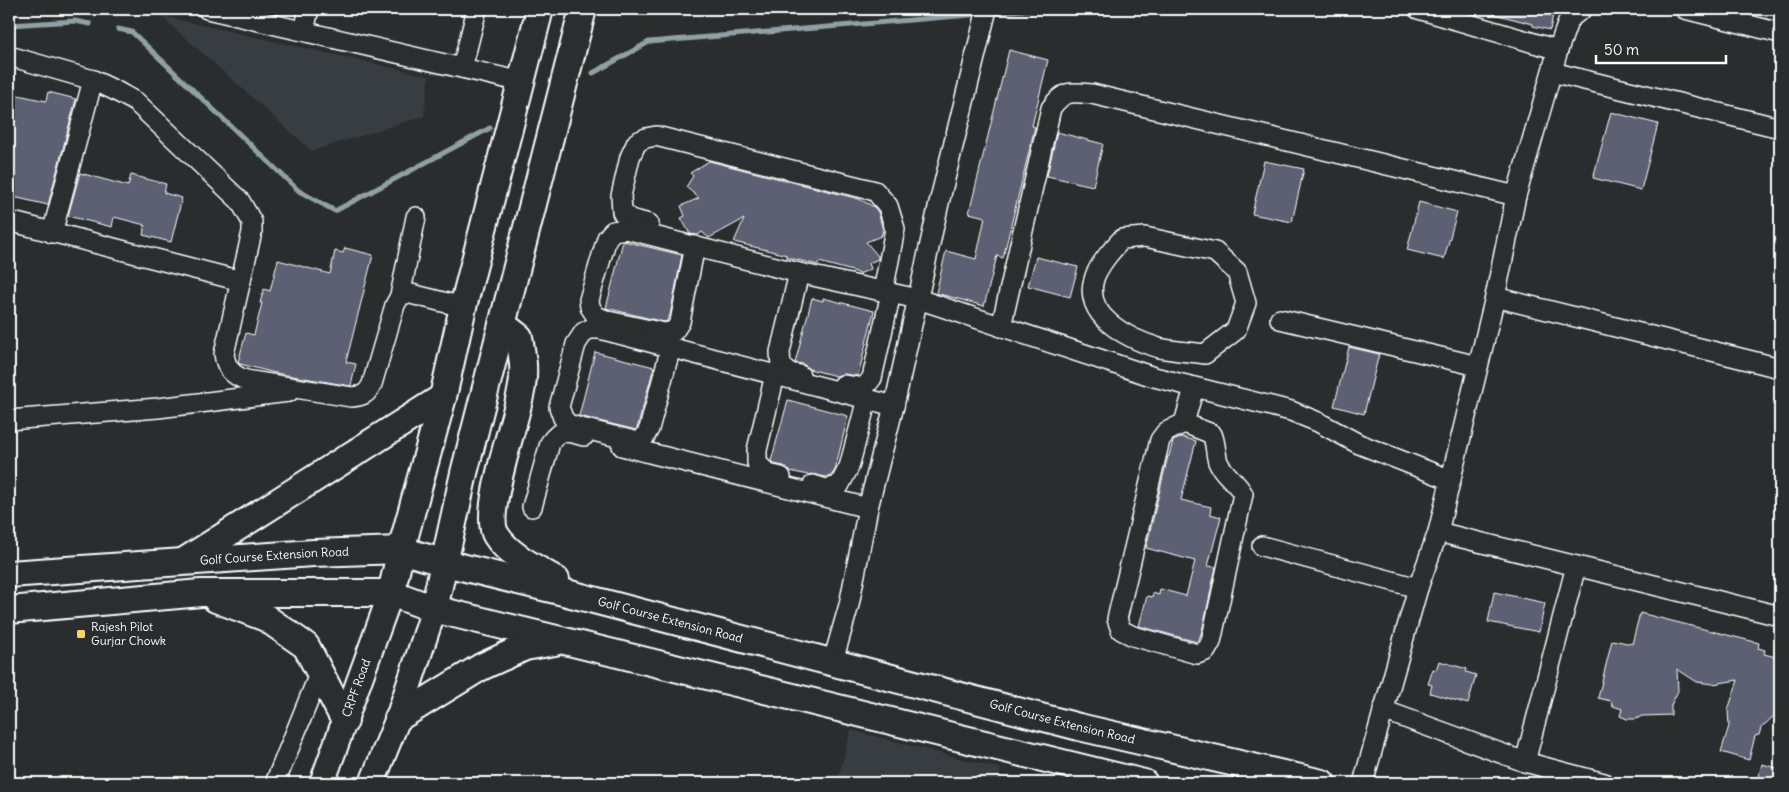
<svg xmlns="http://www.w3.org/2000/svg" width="1789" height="792" font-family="Delius,sans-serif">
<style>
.built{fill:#393d43}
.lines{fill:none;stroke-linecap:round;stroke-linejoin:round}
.stream{stroke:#8fa1a4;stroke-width:5}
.building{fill:#5d6173;stroke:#fff}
.minor-casing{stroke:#fff;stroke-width:22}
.tertiary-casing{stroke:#fff;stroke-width:28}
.secondary-casing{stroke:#fff;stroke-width:30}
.minor{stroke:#2a2d2e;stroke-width:19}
.tertiary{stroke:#2a2d2e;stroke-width:24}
.secondary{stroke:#2a2d2e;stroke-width:26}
.poi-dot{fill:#ffd166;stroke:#2a2d2e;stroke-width:2}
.labels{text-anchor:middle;stroke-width:4;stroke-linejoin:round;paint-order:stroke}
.street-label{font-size:12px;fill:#fff;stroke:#2a2d2e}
.poi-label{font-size:12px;fill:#fff;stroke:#2a2d2e;text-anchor:start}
</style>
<rect width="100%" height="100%" fill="#2a2d2e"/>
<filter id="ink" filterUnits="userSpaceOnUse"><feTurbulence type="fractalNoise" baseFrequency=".02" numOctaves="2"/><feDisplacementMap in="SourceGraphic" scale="10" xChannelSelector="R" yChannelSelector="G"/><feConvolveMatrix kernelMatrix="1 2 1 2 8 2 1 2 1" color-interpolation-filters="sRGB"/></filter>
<g filter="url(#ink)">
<g class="built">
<polygon points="161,16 429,76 424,116 312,151"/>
<polygon points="851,730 1001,769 998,783 837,783"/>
</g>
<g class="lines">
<g class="stream">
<polyline points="990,13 1035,9"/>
<polyline points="9,25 75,21 90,24"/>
<polyline points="118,29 132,32 299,191 335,211 490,128"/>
<polyline points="593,73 649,42 982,14"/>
</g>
</g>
<g class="building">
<polygon points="1494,9 1554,9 1550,30 1533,26 1533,24 1494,14"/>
<polygon points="1009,50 1048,60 1032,126 1035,127 1003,258 997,256 984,306 936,293 946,251 976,259 985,217 969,213"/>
<polygon points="48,92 76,99 48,205 9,196 9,93 46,101"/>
<polygon points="1611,112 1658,124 1641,190 1593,178"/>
<polygon points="1057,132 1103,144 1093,186 1047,176"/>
<polygon points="709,161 859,199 874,207 878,212 883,230 881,236 866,242 878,256 878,259 869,263 871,269 859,274 856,272 819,262 818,265 786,257 787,255 734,242 744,219 709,238 702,232 698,235 690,234 681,218 685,216 681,206 699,198 686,187 693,176 690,173"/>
<polygon points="1264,161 1304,169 1292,222 1252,214"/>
<polygon points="80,173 128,186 131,175 166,184 164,193 182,198 171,242 143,235 145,225 114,217 112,227 68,216"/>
<polygon points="1419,202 1457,212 1444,259 1407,250"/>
<polygon points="623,241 682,255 670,315 667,321 664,322 606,308"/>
<polygon points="345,248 373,255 346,362 356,364 351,386 275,373 240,364 238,362 246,333 254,335 262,303 260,303 264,289 270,291 278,260 330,274 335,251 343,253"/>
<polygon points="1036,257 1078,267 1070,297 1028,286"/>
<polygon points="812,298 823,301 823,298 874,311 858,376 844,374 836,376 809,369 803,364 795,363"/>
<polygon points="1349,347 1379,354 1364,414 1334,406"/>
<polygon points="595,352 654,367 638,425 636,430 579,416"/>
<polygon points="788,400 848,416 835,470 831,476 826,477 811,474 808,475 790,471 784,466 774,464 771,461"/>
<polygon points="1182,437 1196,441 1181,500 1211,507 1210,514 1221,517 1208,566 1216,567 1203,627 1199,640 1197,642 1139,626 1147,596 1152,597 1153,593 1159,595 1160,589 1186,596 1195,561 1146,548 1168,456 1169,456 1173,441"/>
<polygon points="1494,592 1545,603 1539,632 1488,622"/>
<polygon points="1640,613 1759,643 1758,648 1765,650 1764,654 1780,658 1778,712 1761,728 1759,735 1755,736 1749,760 1721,752 1729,726 1728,710 1738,680 1713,684 1697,682 1677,669 1678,691 1671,705 1671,715 1642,716 1636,719 1627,719 1620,716 1622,709 1613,706 1611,701 1598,698 1612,640 1632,644"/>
<polygon points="1439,661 1467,669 1466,672 1476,675 1468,704 1430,693 1432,685 1428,684 1433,669 1436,670"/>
<polygon points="1762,764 1780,769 1780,783 1757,783"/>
</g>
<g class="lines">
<g class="minor-casing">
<g id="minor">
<polyline points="207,9 522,82"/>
<polyline points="1418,9 1558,50"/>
<polyline points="1685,9 1780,33"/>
<polyline points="304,31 309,9"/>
<path d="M 9,56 L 93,80 L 116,91 L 136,102 L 240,201 L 252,222 L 252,232 L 224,354 C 226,368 232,375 246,380 L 351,397 C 362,396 367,395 372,384 L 395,305 L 400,296 L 407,293 L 463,307"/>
<polyline points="462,68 477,9"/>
<polyline points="1552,72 1780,128"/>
<polyline points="9,221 241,281"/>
<polyline points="649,224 630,219 622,212 621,196 630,157 637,142 646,138 656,136 875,191 888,206 895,229 885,281"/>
<polyline points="52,233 93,80"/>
<path d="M 1145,237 L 1215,252 L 1237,272 L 1246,303 L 1236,330 L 1205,354 C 1190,352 1174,351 1159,348 C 1129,339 1080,316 1095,276 C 1101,262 1112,250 1122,239 Z"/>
<polyline points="695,246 680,322 674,331 664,333 608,321 596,316 590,307 589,300 607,238 613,231 626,229 799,273 918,299 1154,377 1291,411 1318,422 1359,444 1451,480"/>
<polyline points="799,273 780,352 781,366 790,373 800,375"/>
<polyline points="400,296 416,217"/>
<polyline points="1495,297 1780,368"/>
<polyline points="1280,319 1478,366"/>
<path d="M 1001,327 L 1051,108 C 1064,90 1071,92 1092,94 L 1516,196"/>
<polyline points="671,347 649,429 644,438 638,442 577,427 568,424 563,418 559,407 576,344 584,332 590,329 600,329 894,406"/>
<polyline points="775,375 757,450 757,463 768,474 781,477"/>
<polyline points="843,385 864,388 872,378 891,293"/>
<polyline points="9,420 158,408 289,392"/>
<path d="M 1184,423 L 1212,434 C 1216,443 1215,452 1218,462 C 1223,474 1237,482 1243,494 L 1211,642 L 1206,651 L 1197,654 L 1133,636 L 1121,630 L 1117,619 L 1160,440 L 1166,432 L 1184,423 L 1194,388"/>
<polyline points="622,446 868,508"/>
<polyline points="813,485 826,489 839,486 849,467 867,399"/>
<path d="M 532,507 L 550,443 C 560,428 568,432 584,436"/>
<polyline points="1438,532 1780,616"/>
<polyline points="1262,546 1418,588"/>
<polyline points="833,661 849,605 868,508 894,406 939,203 987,9"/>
<polyline points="1383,710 1525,762 1604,783"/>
<polyline points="1525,762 1576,566"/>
<polyline points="275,783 320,672"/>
<polyline points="1363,783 1418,588 1438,532 1495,297 1516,196 1558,50 1569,19 1582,9"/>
</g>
</g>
<g class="tertiary-casing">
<g id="tertiary">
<path id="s1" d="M 322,783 L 391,593"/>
<polyline points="372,783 398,718 434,609"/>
</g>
</g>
<g class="secondary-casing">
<g id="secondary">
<path d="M 502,324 L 519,337 C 522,354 525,369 522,386 C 518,416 482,512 496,535 C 510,557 535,567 556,580"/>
<polyline points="186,560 443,397"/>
<path id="s2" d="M 9,574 L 313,553 L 401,550 L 445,563 L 563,592 L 1079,727 L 1322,783"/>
<polyline points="391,593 401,550 443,397 463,307 540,9"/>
<polyline points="216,599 266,618 306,646 345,721"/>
<polyline points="434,609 464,473 583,9"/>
<polyline points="9,610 201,593 391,593 434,609 1144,783"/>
<polyline points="398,718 481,667 525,647 555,642"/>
</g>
</g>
<use href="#minor" class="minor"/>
<use href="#tertiary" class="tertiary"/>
<use href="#secondary" class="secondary"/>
</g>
</g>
<rect class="poi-dot" x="76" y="629" width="10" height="10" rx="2.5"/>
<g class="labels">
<g class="street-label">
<text dy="4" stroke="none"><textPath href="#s2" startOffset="266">Golf Course Extension Road</textPath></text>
<text dy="4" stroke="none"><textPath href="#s2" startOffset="671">Golf Course Extension Road</textPath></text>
<text dy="4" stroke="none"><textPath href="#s1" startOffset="101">CRPF Road</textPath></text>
<text dy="4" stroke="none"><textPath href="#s2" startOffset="1076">Golf Course Extension Road</textPath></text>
</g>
<g class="poi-label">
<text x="91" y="631">Rajesh Pilot<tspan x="91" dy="14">Gurjar Chowk</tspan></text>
</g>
</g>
<rect width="1789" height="792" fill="none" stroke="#2a2d2e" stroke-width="30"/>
<rect x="15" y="15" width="1759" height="762" fill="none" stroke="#fff" stroke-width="2" filter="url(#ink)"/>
<path d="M1596 55v8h130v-8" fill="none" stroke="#ffffff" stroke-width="2.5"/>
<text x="1604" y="55" font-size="15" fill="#ffffff" stroke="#2a2d2e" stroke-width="4" paint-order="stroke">50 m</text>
</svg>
